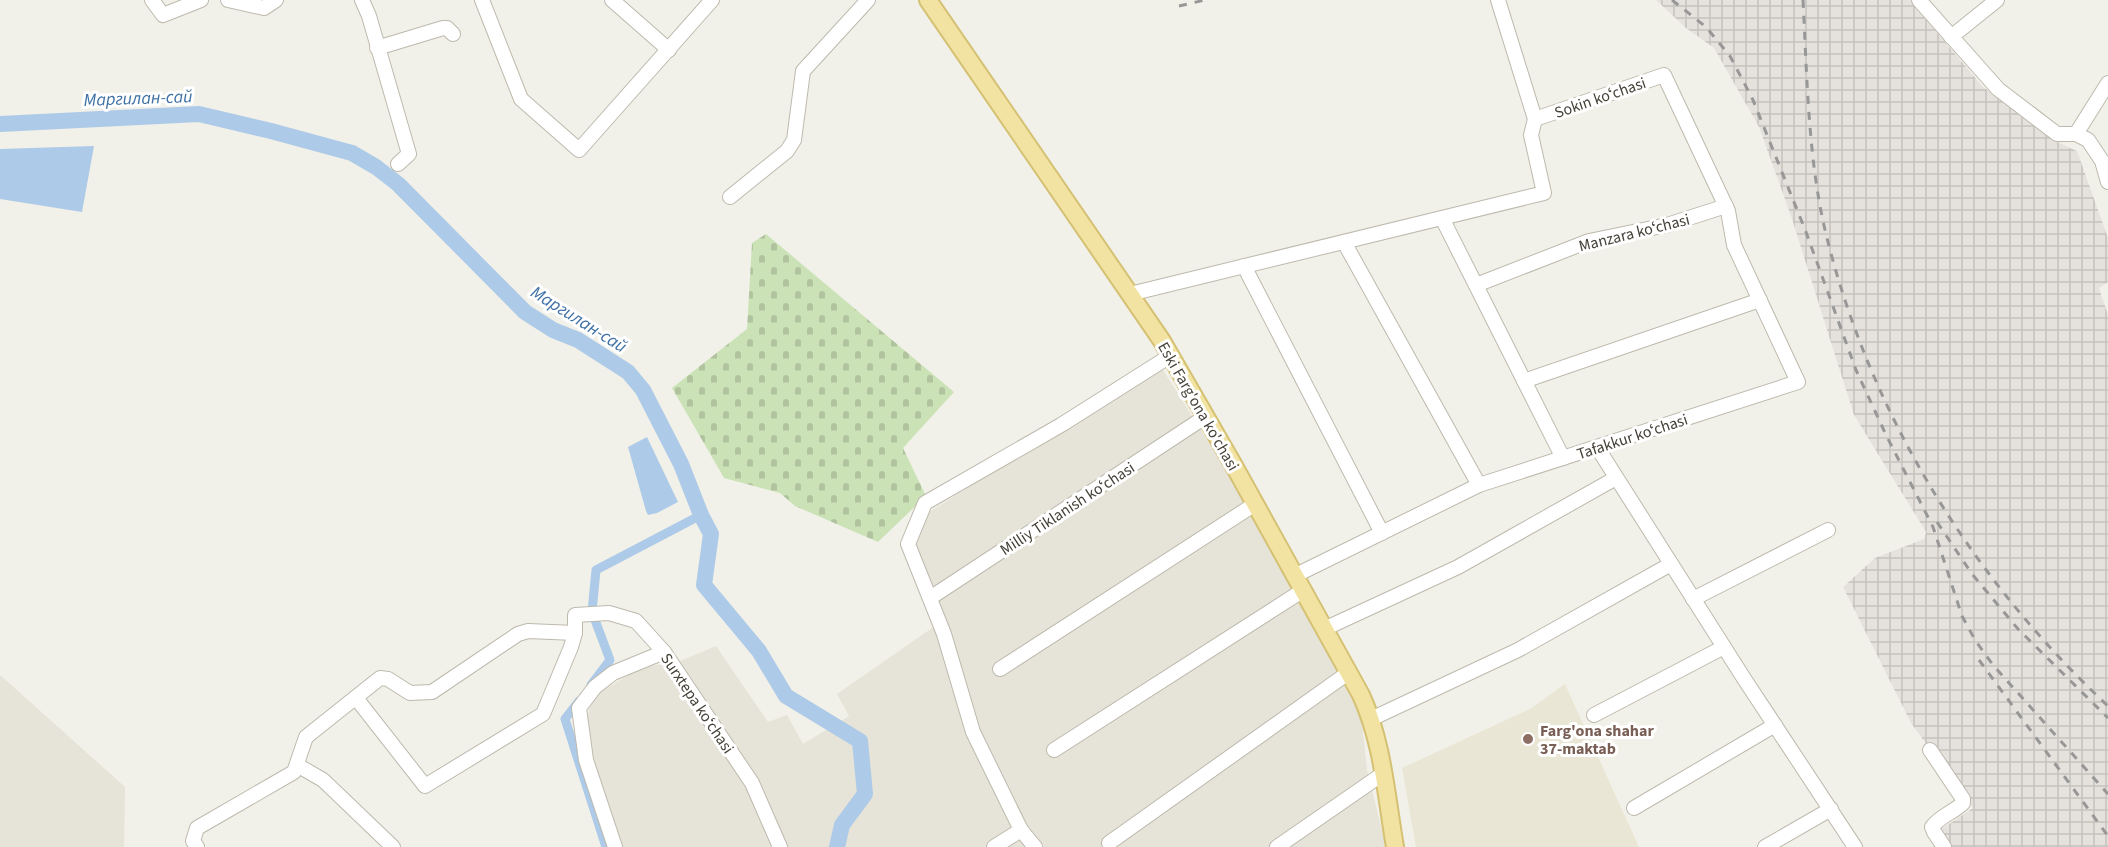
<svg xmlns="http://www.w3.org/2000/svg" width="2108" height="847" font-family="'Source Sans 3',sans-serif">
<style>
.residential{fill:#e6e3d8}
.industrial{fill:url(#industrial-grid)}
.education{fill:#eae6d5}
.cemetery{fill:url(#cemetery-stones)}
.water{fill:#adcae8}
.lines{fill:none;stroke-linecap:round;stroke-linejoin:round}
.canal{stroke:#adcae8;stroke-width:9}
.river{stroke:#adcae8;stroke-width:16}
.minor-casing{stroke:#bdb9ad;stroke-width:16}
.major-casing{stroke:#d5c174;stroke-width:20}
.minor{stroke:#fff;stroke-width:14}
.major{stroke:#f2e3a3;stroke-width:16}
.rail{stroke:#979797;stroke-width:3;stroke-dasharray:8 8;stroke-linecap:butt}
.education-dot{fill:#8d6e63;stroke:#fff;stroke-width:2}
.labels{text-anchor:middle;stroke-width:6;stroke-linejoin:round;paint-order:stroke}
.street-label{font-size:16px;fill:#454138;stroke:#fff}
.education-label{font-size:16px;font-weight:bold;fill:#785e54;stroke:#fff;text-anchor:start}
.water-label{font-size:18px;font-style:italic;fill:#3e70a4;stroke:#fff}
</style>
<defs>
<pattern id="industrial-grid" width="8" height="8" patternUnits="userSpaceOnUse" patternTransform="scale(1.5)"><rect width="8" height="8" fill="#e5e2de"/><path d="M0 4h8M4 0v8" fill="none" stroke="#c6c3bf"/></pattern>
<pattern id="cemetery-stones" width="16" height="16" patternUnits="userSpaceOnUse" patternTransform="scale(1.5)"><rect width="16" height="16" fill="#cbe2b7"/><path d="M2 7V4a2 2 0 0 1 4 0v3zM10 15v-3a2 2 0 0 1 4 0v3z" fill="#b0c39e"/></pattern>
</defs>
<rect width="100%" height="100%" fill="#f2f1e9"/>
<g class="residential">
<polygon points="1161,367 1246,501 1305,605 1354,700 1362,722 1367,770 1386,847 617,847 587,759 586,723 592,697 642,667 678,662 716,646 768,722 787,715 803,744 849,716 837,694 945,619 918,559 914,537 923,516"/>
<polygon points="0,675 125,787 124,847 0,847"/>
</g>
<polygon class="industrial" points="1656,0 1910,0 1982,86 2051,139 2077,151 2108,238 2108,282 2099,288 2108,315 2108,847 1952,847 1940,830 1973,808 1911,723 1843,587 1875,558 1924,539 1926,532 1854,415 1791,216 1759,127 1714,48 1686,28"/>
<polygon class="education" points="1565,684 1639,847 1416,847 1402,768 1530,709"/>
<polygon class="cemetery" points="766,234 954,392 903,448 926,496 878,542 795,506 780,493 724,478 672,388 747,329 752,243"/>
<g class="water">
<polygon points="94,146 82,212 0,199 0,149"/>
<polygon points="647,437 678,502 657,513 648,515 646,511 628,447"/>
</g>
<g class="lines">
<g class="canal">
<polyline points="591,685 610,660 592,612 596,570 701,515"/>
<polyline points="579,701 565,719 606,847"/>
</g>
<polyline class="river" points="0,124 199,114 271,131 352,153 376,167 398,184 525,312 553,330 578,340 628,372 643,390 681,464 701,515 711,534 704,585 759,651 786,696 860,741 865,794 842,825 837,847"/>
<g class="minor-casing">
<g id="minor">
<polyline points="152,0 163,15 201,0"/>
<polyline points="228,0 264,8 276,0"/>
<polyline points="362,0 369,16 409,154 398,164"/>
<polyline points="482,0 521,99 579,150 712,0"/>
<polyline points="612,0 669,50"/>
<polyline points="1498,0 1535,119"/>
<polyline points="1919,0 1998,89 2057,134 2076,134 2088,140 2102,161 2108,182"/>
<polyline points="1951,37 1997,0"/>
<polyline points="377,48 443,28 447,28 453,34"/>
<polyline points="2076,134 2108,83"/>
<polyline points="730,197 787,151 794,140 803,71 868,0"/>
<polyline points="1442,218 1563,458"/>
<polyline points="1344,242 1479,485"/>
<polyline points="1244,266 1382,533"/>
<polyline points="1476,285 1589,241 1667,225 1726,206"/>
<polyline points="1130,294 1544,193 1531,135 1535,119 1664,75 1728,211 1734,245 1798,382 1479,485 1294,576"/>
<polyline points="1524,381 1760,300"/>
<polyline points="1597,447 1743,677 1855,847"/>
<polyline points="930,598 1205,417"/>
<polyline points="1693,599 1828,530"/>
<polyline points="1324,629 1458,567 1616,478"/>
<polyline points="1000,669 1255,504"/>
<polyline points="356,698 425,786 543,714 571,647 575,633 575,615 609,613 636,621 664,652 752,783 780,847"/>
<polyline points="1594,715 1724,647"/>
<polyline points="1371,719 1518,650 1671,564"/>
<polyline points="1054,750 1302,591"/>
<path d="M 1930,750 L 1963,799 L 1963,803 C 1954,812 1940,816 1932,827 L 1934,832 L 1944,847"/>
<polyline points="297,765 323,780 393,847"/>
<polyline points="1634,808 1775,725"/>
<polyline points="1109,843 1348,673"/>
<polyline points="197,847 193,841 197,828 294,772 306,737 380,678 388,679 410,693 432,692 518,634 528,631 575,633"/>
<polyline points="615,847 586,760 579,708 595,687 613,673 664,652"/>
<polyline points="994,847 1021,830"/>
<polyline points="1035,847 1021,830 973,732 944,634 908,544 925,503 1061,425 1170,356"/>
<polyline points="1277,847 1384,773"/>
<polyline points="1765,847 1831,809"/>
</g>
</g>
<g class="major-casing">
<path id="major" d="M 928,0 L 1162,341 L 1233,464 L 1361,695 C 1383,743 1386,795 1395,847"/>
</g>
<use href="#minor" class="minor"/>
<use href="#major" class="major"/>
<g class="rail">
<polyline points="1672,0 1706,27 1730,56 1753,100 1806,232 1856,370 1886,435 1933,527 1962,616 1975,640 1993,665 2108,794"/>
<path d="M 1803,0 C 1807,75 1808,157 1825,230 C 1869,413 1971,578 2108,706"/>
<polyline points="1179,6 1205,0"/>
<polyline points="1937,522 1972,574 2018,629 2108,718"/>
<polyline points="1979,660 2108,836"/>
</g>
</g>
<circle class="education-dot" cx="1528" cy="739" r="6"/>
<g class="labels">
<g class="street-label">
<text transform="translate(1600 97) rotate(-19)" y="6">Sokin koʻchasi</text>
<text transform="translate(1634 232) rotate(-14)" y="6">Manzara koʻchasi</text>
<text transform="translate(1199 406) rotate(60)" y="6">Eski Farg'ona ko'chasi</text>
<text transform="translate(1632 436) rotate(-18)" y="6">Tafakkur koʻchasi</text>
<text transform="translate(1067 508) rotate(-33)" y="6">Milliy Tiklanish koʻchasi</text>
<text transform="translate(698 703) rotate(56)" y="6">Surxtepa koʻchasi</text>
</g>
<g class="education-label">
<text x="1540" y="736">Farg'ona shahar<tspan x="1540" dy="18">37-maktab</tspan></text>
</g>
<g class="water-label">
<text transform="translate(138 98) rotate(-2)" y="6">Маргилан-сай</text>
<text transform="translate(579 319) rotate(32)" y="6">Маргилан-сай</text>
</g>
</g>
</svg>
